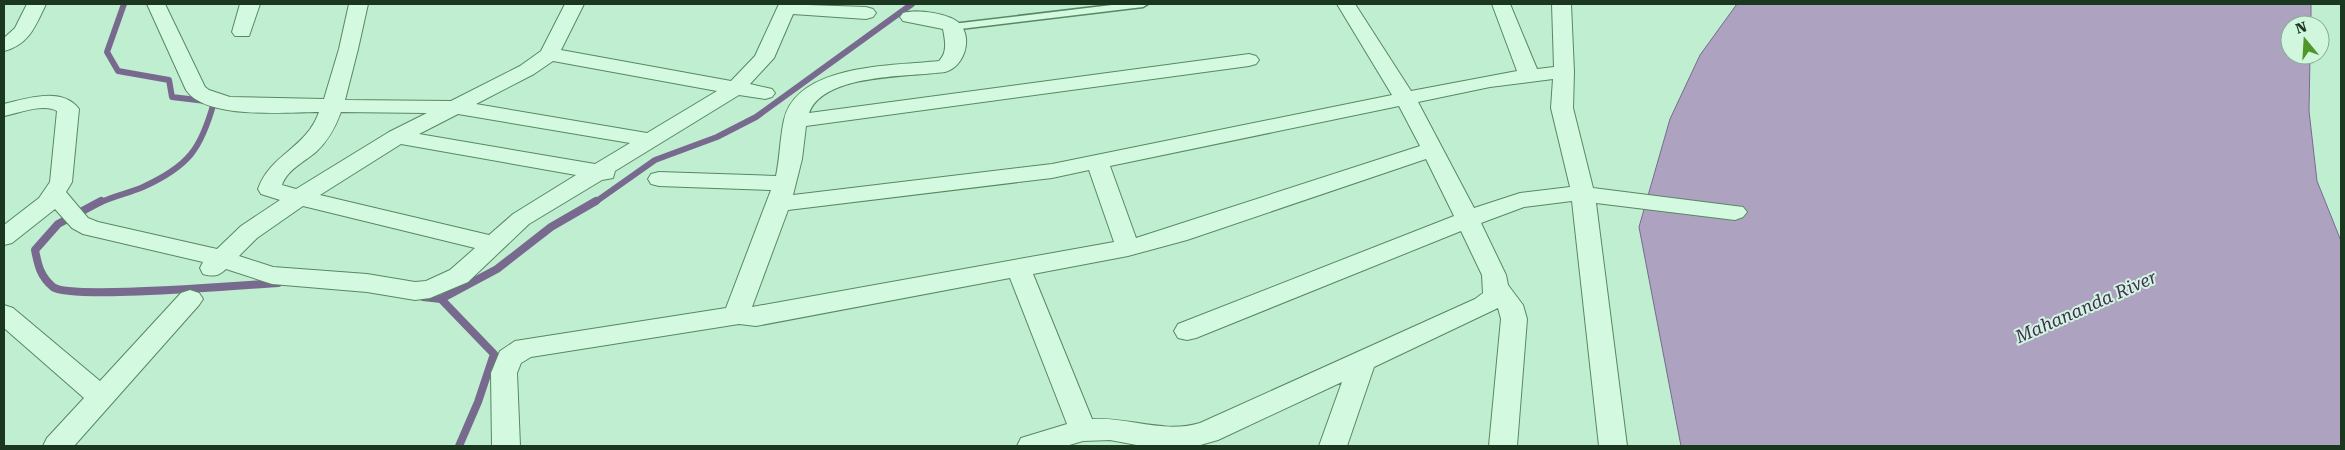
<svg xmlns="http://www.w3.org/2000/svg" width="2345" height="450" font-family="'Roboto Serif',serif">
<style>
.water{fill:#ada3c0;stroke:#786a8e}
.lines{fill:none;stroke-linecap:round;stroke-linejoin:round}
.stream-far1{stroke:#786a8e;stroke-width:6}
.stream{stroke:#786a8e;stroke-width:8}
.service-casing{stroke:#588860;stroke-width:3}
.minor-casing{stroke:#588860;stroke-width:2}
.service{fill:#d3f9e0;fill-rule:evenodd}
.minor{fill:#d3f9e0;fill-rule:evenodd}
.labels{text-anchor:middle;stroke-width:4;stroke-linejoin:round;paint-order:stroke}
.water-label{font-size:18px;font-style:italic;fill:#452b57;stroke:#d0f6dd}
</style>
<rect width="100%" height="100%" fill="#c0eed0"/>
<polygon class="water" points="1737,4 2311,4 2311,25 2290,25 2290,55 2310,55 2309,111 2317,181 2341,241 2341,446 1681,446 1639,227 1670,119 1700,55"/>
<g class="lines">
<g class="stream-far1">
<path d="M 99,203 C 113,196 129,193 143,187 C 189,166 201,149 214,102 L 172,97 L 169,80 L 118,71 L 107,52 L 124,4"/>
<polyline points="594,203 655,160 717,137 756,117 912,4"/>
</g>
<g class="stream">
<path d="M 101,201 L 58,224 L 35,250 C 38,265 40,276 53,287 C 70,300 245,285 278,283"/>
<polyline points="423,297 441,299 494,354 478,402 459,446"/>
<polyline points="441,299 497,269 551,227 596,201"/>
</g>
<g class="service-casing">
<polygon id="service" points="1120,4 1148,4 1143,7 952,30 947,27 952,24"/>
</g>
<g class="minor-casing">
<g id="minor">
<path d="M 27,4 L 46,4 C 36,25 29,45 4,51 L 4,38 L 15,28 Z"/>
<path d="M 147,4 L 165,4 L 205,87 L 209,90 L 230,97 L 324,99 L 339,49 L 349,4 L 368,4 L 358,49 L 345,100 L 451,101 L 520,66 L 541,51 L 565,4 L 584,4 L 561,50 L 731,81 L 755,56 L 779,4 L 866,7 L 873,9 L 876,13 L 873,17 L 866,19 L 793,14 L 774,58 L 750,84 L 772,89 L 775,93 L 772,97 L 765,99 L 739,95 L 615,171 L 613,178 L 602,180 L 529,224 L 468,282 L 430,298 L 415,300 L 367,292 L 272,284 L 226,269 C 219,276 213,277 203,274 L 200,268 L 203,262 L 83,234 L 72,228 L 55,209 L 12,243 L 4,245 L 4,225 L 39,198 L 50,182 L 57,111 C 44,103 19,113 4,116 L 4,104 C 26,99 62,86 79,109 L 72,182 L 66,192 L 88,218 L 98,222 L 217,249 L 241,226 L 280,200 L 261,194 L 258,189 C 271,153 306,149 319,112 C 286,112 206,120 186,90 ZM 553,61 L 717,91 L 647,133 L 476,104 L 534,74 ZM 341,112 L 427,113 L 389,132 L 296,189 L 282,185 C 287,170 304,162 316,152 C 328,141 335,128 341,112 ZM 458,114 L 630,143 L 595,164 L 419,134 ZM 401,144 L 576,175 L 513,214 L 489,235 L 320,195 ZM 303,206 L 475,248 L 450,270 L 426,281 L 415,282 L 367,274 L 273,267 L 239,256 L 257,238 Z"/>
<polygon points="240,4 260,4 249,36 235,36 232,32"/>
<path d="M 1337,4 L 1355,4 L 1411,91 L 1517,71 L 1492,4 L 1510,4 L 1537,69 L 1554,67 L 1552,4 L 1571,4 L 1574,72 L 1573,108 L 1593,188 L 1743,207 L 1747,212 L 1743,217 L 1735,220 L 1596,203 L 1627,446 L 1599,446 L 1572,201 L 1524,207 L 1481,223 L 1506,275 L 1508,285 L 1523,305 L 1527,319 L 1517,446 L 1489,446 L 1501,319 L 1498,308 L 1374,367 L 1347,446 L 1319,446 L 1342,382 L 1218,440 L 1197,446 L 1142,446 L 1110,440 L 1083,441 L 1066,446 L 1017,446 L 1021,438 L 1067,424 L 1010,278 L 756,326 L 739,324 L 531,357 L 521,363 L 517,373 L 520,446 L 492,446 L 491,373 L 500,351 L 515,341 L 726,308 L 771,190 L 659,186 L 651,184 L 648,179 L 651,174 L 659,172 L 776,176 C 780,157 780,137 784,120 C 797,63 895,66 939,61 C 948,52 945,40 943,29 L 903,21 L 900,17 L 903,13 C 917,9 950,13 960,24 C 973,39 964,67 945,72 C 910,77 824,73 809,113 L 1249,54 L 1256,56 L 1259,60 L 1256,64 L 1249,66 L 806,126 L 802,159 L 793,195 L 1052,164 L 1392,95 ZM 1553,79 L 1551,108 L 1570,187 L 1520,193 L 1474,208 L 1418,102 L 1490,87 ZM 1399,106 L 1420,146 L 1136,238 L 1110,166 ZM 1426,159 L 1454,216 L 1178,324 L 1174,331 L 1178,338 L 1187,340 L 1196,338 L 1461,231 L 1482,275 L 1483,293 L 1475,299 L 1200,423 C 1163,434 1130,417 1092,419 L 1033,274 L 1128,256 L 1187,240 ZM 1089,170 L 1114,242 L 752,307 L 788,210 L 1052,178 Z"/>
<polygon points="190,290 199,293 203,299 199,305 74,446 43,446 47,438 84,398 4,328 4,305 13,308 100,381 181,293"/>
</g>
</g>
<use href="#service" class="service"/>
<use href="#minor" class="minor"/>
</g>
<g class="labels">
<g class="water-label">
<text transform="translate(2086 307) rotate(-24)" y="6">Mahananda River</text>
</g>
</g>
<rect width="2345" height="450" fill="none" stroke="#1c3720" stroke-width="10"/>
<g transform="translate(2305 40) rotate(342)"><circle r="24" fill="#d0f6dd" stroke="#88aa91"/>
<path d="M0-4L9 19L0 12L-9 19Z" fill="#4f9727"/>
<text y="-8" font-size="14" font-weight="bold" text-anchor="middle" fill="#1c3720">N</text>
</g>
</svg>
